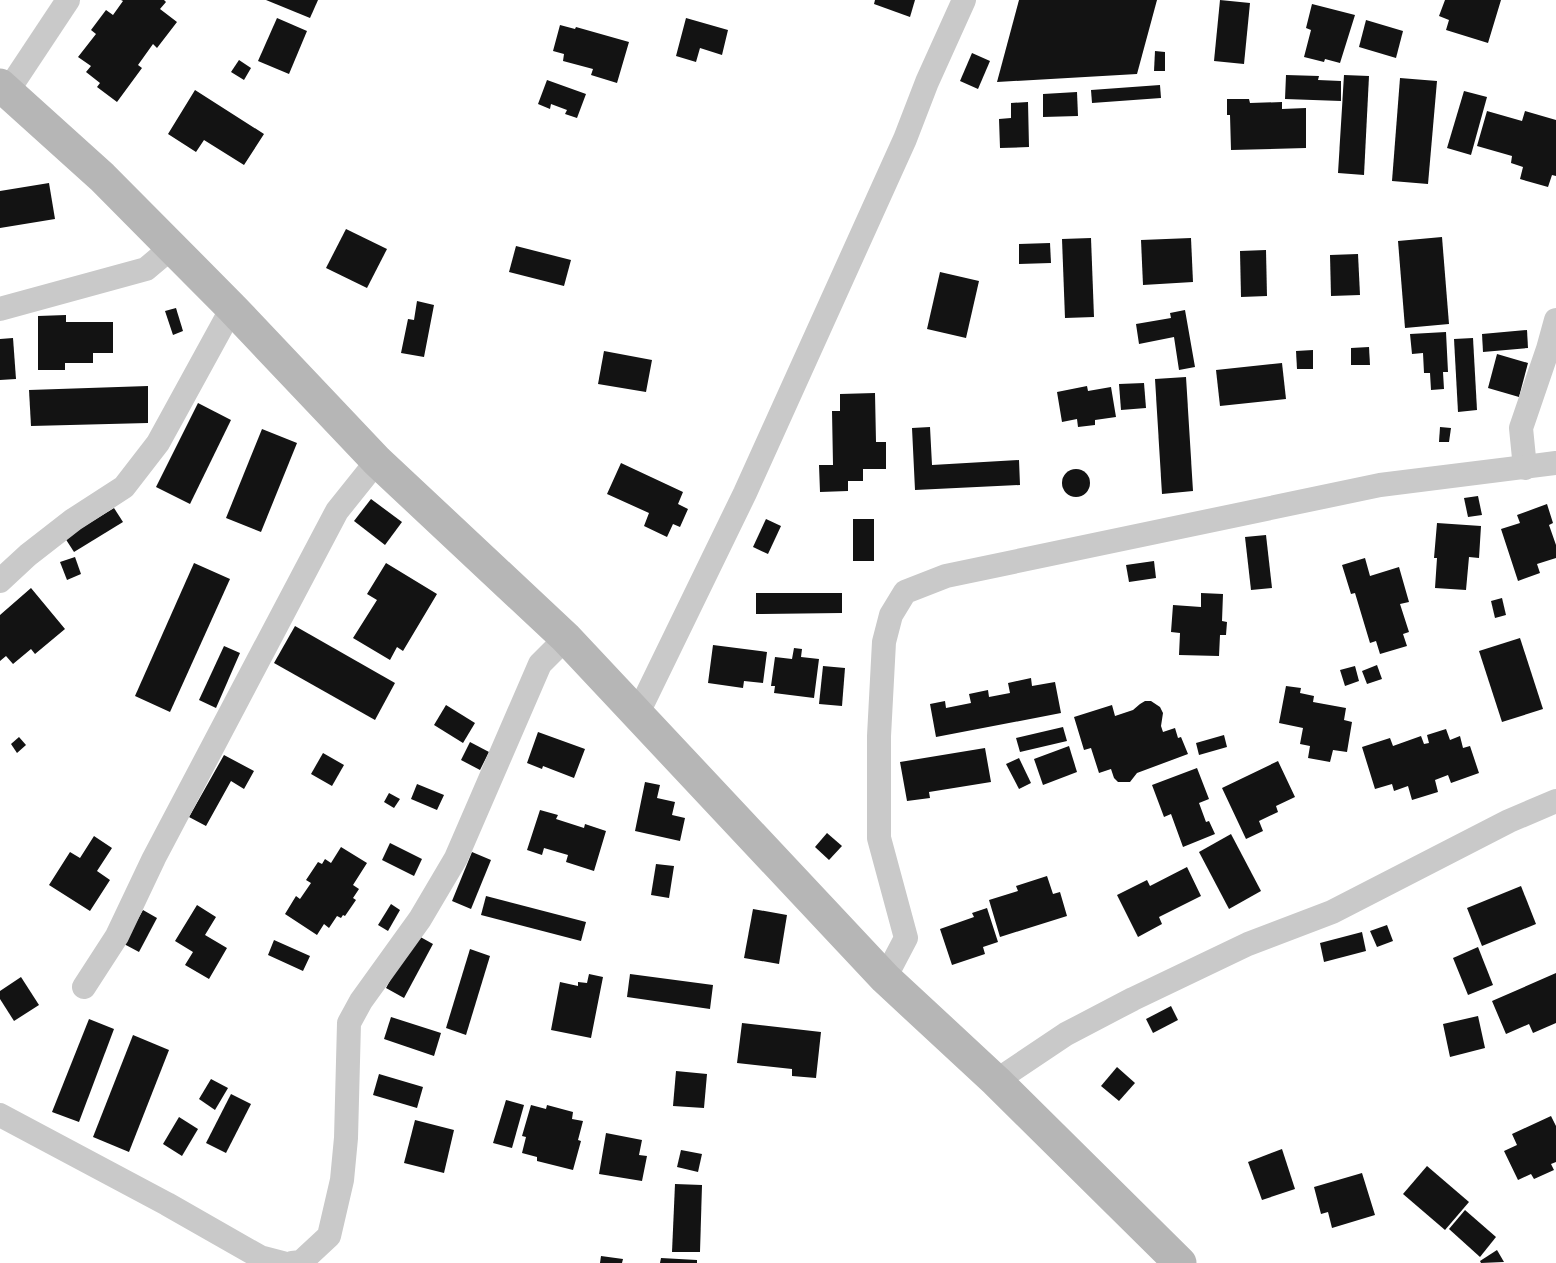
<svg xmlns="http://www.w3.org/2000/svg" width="1556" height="1263" font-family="'Public Sans',sans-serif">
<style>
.building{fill:#131313}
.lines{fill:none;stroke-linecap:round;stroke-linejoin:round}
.minor{stroke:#c9c9c9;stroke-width:24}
.secondary{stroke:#b6b6b6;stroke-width:33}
</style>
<rect width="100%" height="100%" fill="#fff"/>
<g class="building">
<polygon points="121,0 164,0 166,2 160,9 177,22 157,48 153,44 138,65 142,68 117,102 97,87 100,83 86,72 91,66 78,57 96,34 91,30 106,10 113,15 123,1"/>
<polygon points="266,0 318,0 310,18"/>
<polygon points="875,0 915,0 910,17 874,4"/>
<polygon points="1019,0 1157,0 1137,74 997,82"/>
<polygon points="1220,0 1250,3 1244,64 1214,61"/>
<polygon points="1445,0 1501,0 1488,43 1446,30 1449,20 1439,16"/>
<polygon points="1312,4 1355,15 1340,63 1325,59 1324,62 1304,57 1311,30 1306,28"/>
<polygon points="277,18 307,31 289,74 258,61"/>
<polygon points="686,18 728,30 722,55 700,48 696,62 676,56"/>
<polygon points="1366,20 1403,31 1396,58 1359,47"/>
<polygon points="560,25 575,29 576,27 629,42 617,83 591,75 593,69 563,61 564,54 553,51"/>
<polygon points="1155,51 1165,52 1165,71 1154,71"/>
<polygon points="972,53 990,61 978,89 960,81"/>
<polygon points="239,60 251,68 244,80 231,72"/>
<polygon points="1286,75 1319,76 1318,80 1341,81 1341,101 1285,99"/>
<polygon points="1344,75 1369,76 1364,175 1338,173"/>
<polygon points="1400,78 1437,81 1428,184 1392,181"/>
<polygon points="547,80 586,94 577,118 565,114 567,110 551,104 550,109 538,104"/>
<polygon points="1160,85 1161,98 1092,103 1091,90"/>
<polygon points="195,90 264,134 244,165 204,140 196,152 168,134"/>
<polygon points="1464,91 1487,97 1471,155 1447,148"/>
<polygon points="1077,92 1078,116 1043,117 1043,94"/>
<polygon points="1227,99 1249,99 1250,103 1282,102 1282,109 1306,108 1306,148 1231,150 1230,115 1227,115"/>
<polygon points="1028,102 1029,147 1000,148 999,119 1011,118 1011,103"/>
<polygon points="1487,111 1522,121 1525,111 1556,120 1556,176 1552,175 1548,187 1520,179 1523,167 1511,163 1512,156 1477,146"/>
<polygon points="49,183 55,219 0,228 0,191"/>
<polygon points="346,229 387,249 367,288 326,268"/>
<polygon points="1442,237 1449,324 1405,328 1398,241"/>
<polygon points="1091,238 1094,317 1065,318 1062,239"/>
<polygon points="1191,238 1193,282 1143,285 1141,240"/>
<polygon points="1050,243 1051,263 1019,264 1019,244"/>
<polygon points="516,246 571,260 564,286 509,272"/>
<polygon points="1266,250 1267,296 1241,297 1240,251"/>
<polygon points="1358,254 1360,295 1331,296 1330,255"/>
<polygon points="940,272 979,281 966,338 927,329"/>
<polygon points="417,301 434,305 424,357 401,353 408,319 414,320"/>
<polygon points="176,308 183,331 173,335 165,311"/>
<polygon points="1185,310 1195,367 1179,370 1174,337 1139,344 1136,324 1171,318 1170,313"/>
<polygon points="66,315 66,322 113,322 113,353 93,353 93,363 65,363 65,370 38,370 38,316"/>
<polygon points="1527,330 1528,348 1483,352 1482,334"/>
<polygon points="1446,332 1448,372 1443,372 1444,389 1431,390 1430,373 1424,373 1423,353 1412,354 1410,334"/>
<polygon points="13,338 16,379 0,380 0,339"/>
<polygon points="1473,338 1477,410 1458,412 1454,339"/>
<polygon points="1369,347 1370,365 1351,365 1351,348"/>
<polygon points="1313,350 1313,369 1297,369 1296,351"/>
<polygon points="604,351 652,360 646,392 598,384"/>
<polygon points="1497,354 1528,363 1519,397 1488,388"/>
<polygon points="1282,363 1286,399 1220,406 1216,370"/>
<polygon points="1186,377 1193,491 1162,494 1155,379"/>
<polygon points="1144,383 1146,408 1121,410 1119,384"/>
<polygon points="148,386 148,423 31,426 29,390"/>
<polygon points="1087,386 1088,391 1111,387 1116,417 1095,420 1095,425 1078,427 1077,419 1062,422 1057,392"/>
<polygon points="875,393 876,442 886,442 886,469 863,469 863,481 848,481 848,491 820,492 819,465 833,465 832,411 840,411 840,394"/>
<polygon points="198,403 231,420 190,504 156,487"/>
<polygon points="930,427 932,465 1019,460 1020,485 915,490 912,428"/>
<polygon points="1440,427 1451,428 1449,442 1439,442"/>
<polygon points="262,429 297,443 261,532 226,518"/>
<polygon points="621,463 683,492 678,504 688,509 680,527 673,524 667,537 644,526 649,513 607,494"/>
<circle cx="1076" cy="483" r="14"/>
<polygon points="1478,496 1482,515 1468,517 1464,498"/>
<polygon points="371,499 402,522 385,545 354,521"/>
<polygon points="1547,504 1553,523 1549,525 1556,545 1556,558 1537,564 1540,573 1518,581 1501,529 1520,523 1517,515"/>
<polygon points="114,508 123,522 74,552 65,538"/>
<polygon points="766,519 781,526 768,554 753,547"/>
<rect x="853" y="519" width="21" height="42"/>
<polygon points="1437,523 1481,526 1479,558 1469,557 1466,590 1435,588 1437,558 1434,558"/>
<polygon points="1266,535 1272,588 1251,590 1245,537"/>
<polygon points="75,557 81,574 67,580 60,562"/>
<polygon points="1365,558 1370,576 1399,567 1409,602 1400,604 1409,632 1403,634 1407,646 1380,654 1376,641 1370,643 1355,593 1351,594 1342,565"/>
<polygon points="1154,561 1156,578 1129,582 1126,565"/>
<polygon points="194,563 230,579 170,712 135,696"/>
<polygon points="386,563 437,594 403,651 397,647 390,660 353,638 377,600 367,594"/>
<polygon points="31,588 65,629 35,654 31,649 13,664 6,656 0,661 0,615"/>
<polygon points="756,593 842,593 842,613 756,614"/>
<polygon points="1201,593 1223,594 1222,621 1227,622 1226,635 1220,635 1219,656 1179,655 1180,633 1171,632 1173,605 1201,607"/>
<polygon points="1502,598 1506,615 1495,618 1491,601"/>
<polygon points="295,626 395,683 375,720 274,663"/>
<polygon points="1520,638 1543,709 1502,722 1479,651"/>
<polygon points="713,645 767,652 763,683 744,681 743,688 708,683"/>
<polygon points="224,646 240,653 216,708 199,700"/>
<polygon points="794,648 802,649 801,657 819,659 814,698 774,693 775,686 771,686 775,657 792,659"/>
<polygon points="1377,665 1382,679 1367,684 1362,671"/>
<polygon points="823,666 845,668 842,706 819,704"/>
<polygon points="1355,666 1359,681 1345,686 1340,670"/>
<polygon points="1031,678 1032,686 1055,682 1061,713 936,737 930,704 945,701 946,708 971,703 969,694 988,690 989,697 1010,693 1008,683"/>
<polygon points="1286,686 1301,688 1300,693 1314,696 1313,702 1346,708 1344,720 1352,722 1347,752 1333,750 1330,762 1308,758 1310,746 1300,744 1303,728 1279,723"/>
<polygon points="1145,701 1151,701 1160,707 1163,713 1161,726 1163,732 1175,728 1178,738 1181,737 1188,754 1137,773 1130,782 1118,782 1114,778 1111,769 1099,773 1091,748 1084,750 1074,717 1112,705 1115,716 1133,710 1140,704"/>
<polygon points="446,705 475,723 463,743 434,725"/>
<polygon points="1063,727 1067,741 1020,752 1016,738"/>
<polygon points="1446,729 1450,740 1460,736 1463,748 1470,746 1479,773 1451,783 1448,775 1435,780 1438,792 1412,800 1408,786 1394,791 1392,784 1375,789 1362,747 1390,738 1393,746 1421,736 1424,744 1429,743 1427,735"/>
<polygon points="538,732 585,749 574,778 543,766 542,769 527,763"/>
<polygon points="1224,735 1227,747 1199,755 1196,743"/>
<polygon points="19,737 26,745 17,753 11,744"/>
<polygon points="470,742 489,752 480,770 461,760"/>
<polygon points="1069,746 1077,772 1043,785 1034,759"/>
<polygon points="985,748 991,782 929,792 930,798 907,801 900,762"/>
<polygon points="323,753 344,765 332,786 311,774"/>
<polygon points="224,755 254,771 244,789 231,781 206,826 189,817"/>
<polygon points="1019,758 1031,783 1019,789 1006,764"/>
<polygon points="1278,761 1295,797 1276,806 1278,812 1259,821 1263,831 1246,839 1222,788"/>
<polygon points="1197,768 1209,799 1199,803 1206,822 1209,821 1215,834 1183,847 1171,814 1164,817 1152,785"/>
<polygon points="645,782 660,785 657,798 675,802 672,815 685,818 680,841 635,831"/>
<polygon points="417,784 444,795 437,810 411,799"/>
<polygon points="389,793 400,799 394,808 384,802"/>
<polygon points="540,810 558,815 556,819 584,828 585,824 606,831 594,871 566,862 568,855 544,848 542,855 527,850"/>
<polygon points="827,833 842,846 829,860 815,847"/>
<polygon points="1231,834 1261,891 1229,909 1199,852"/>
<polygon points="94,836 112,848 97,871 110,880 90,911 49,885 70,852 80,858"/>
<polygon points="390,843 422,859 414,876 382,860"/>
<polygon points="341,847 367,863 353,885 359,889 353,898 356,900 345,916 343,915 341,918 337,916 329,928 324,924 317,935 285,914 296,896 300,899 311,883 306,880 318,862 322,864 325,859 331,863"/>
<polygon points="472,852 491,860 471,909 452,901"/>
<polygon points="656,864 674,866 669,898 651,895"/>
<polygon points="1187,867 1201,896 1159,917 1162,924 1138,937 1117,895 1147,880 1150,886"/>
<polygon points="1047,876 1053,894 1060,892 1067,916 1000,937 989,900 1018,891 1016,886"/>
<polygon points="1521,886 1536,924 1482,946 1467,908"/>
<polygon points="486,896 586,922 581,941 481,915"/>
<polygon points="391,904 400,910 388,931 378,925"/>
<polygon points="197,905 216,917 205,935 227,948 209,979 185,965 193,952 175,941"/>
<polygon points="987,908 998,942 983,947 985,954 952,965 940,929 974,917 972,913"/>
<polygon points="753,909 787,915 779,964 744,958"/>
<polygon points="143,910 157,918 139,952 124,944"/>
<polygon points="1387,925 1393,941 1377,947 1370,931"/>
<polygon points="1362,932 1366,951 1324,962 1320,943"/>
<polygon points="415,934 433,944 404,998 386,988"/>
<polygon points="274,940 310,956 303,971 268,955"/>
<polygon points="1478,947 1493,985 1468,995 1453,958"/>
<polygon points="470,949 490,956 466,1035 446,1028"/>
<polygon points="1556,973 1556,1023 1533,1033 1529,1024 1506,1034 1492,1001"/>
<polygon points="589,974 603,977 591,1038 551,1030 560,982 578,986 578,982 587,983"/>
<polygon points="630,974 713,985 710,1009 627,997"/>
<polygon points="21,977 39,1005 14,1021 0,999 0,991"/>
<polygon points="1171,1006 1178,1020 1153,1033 1146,1019"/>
<polygon points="1478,1016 1485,1048 1450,1057 1443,1024"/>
<polygon points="391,1017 441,1033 434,1056 384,1039"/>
<polygon points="89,1019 114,1029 79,1122 52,1112"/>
<polygon points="742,1023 821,1032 816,1078 792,1076 792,1069 737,1063"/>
<polygon points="133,1035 169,1050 129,1152 93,1137"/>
<polygon points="1117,1067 1135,1083 1119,1101 1101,1086"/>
<polygon points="676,1071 707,1074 704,1108 673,1106"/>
<polygon points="379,1074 423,1087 417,1108 373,1095"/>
<polygon points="211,1079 228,1088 215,1110 199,1099"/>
<polygon points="231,1094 251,1104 226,1153 206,1143"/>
<polygon points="506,1100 524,1105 512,1148 493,1143"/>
<polygon points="531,1105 546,1109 547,1105 573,1112 572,1119 583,1121 578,1140 581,1141 573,1170 537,1161 537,1157 522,1153 526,1137 522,1136"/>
<polygon points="1551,1116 1556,1126 1556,1162 1551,1164 1554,1170 1534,1179 1531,1174 1518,1180 1504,1151 1517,1145 1512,1134"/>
<polygon points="179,1117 198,1129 182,1156 163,1144"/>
<polygon points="415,1120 454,1130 444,1173 404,1163"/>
<polygon points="606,1133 642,1140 639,1155 647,1156 642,1181 599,1174"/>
<polygon points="1282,1149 1295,1189 1262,1200 1248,1162"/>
<polygon points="681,1150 702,1154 698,1172 677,1167"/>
<polygon points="1427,1166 1469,1202 1445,1230 1403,1194"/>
<polygon points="1362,1173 1375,1215 1332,1228 1328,1212 1321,1214 1314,1187"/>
<polygon points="675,1184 702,1185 700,1252 672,1252"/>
<polygon points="1465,1210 1496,1237 1480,1257 1449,1229"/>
<polygon points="1497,1250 1504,1262 1481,1263 1480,1261"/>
<polygon points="601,1256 623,1259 622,1263 600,1263"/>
<polygon points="661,1258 697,1260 697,1263 660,1263"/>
</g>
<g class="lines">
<g class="minor">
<polyline points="7,92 68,0"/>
<polyline points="0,309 146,269 171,248"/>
<polyline points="1525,468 1521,428 1548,349 1556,320"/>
<polyline points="0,581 28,555 73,520 124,487 158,443 232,308"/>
<polyline points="637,715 745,493 905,139 927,82 964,0"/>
<polyline points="885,978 906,938 879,838 879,736 884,642 891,615 905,592 946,576 1380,485 1556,463"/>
<polyline points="84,987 117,936 154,858 337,511 377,461"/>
<polyline points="996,1081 1066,1034 1133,999 1248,944 1332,912 1509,821 1556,801"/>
<polyline points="0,1115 167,1204 260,1257 283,1263"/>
<polyline points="292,1263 301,1262 329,1236 342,1180 346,1138 349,1023 361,1001 420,919 456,858 540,664 566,638"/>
</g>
<polyline class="secondary" points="0,85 102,177 232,308 377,461 566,638 885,978 996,1081 1180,1263"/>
</g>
</svg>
